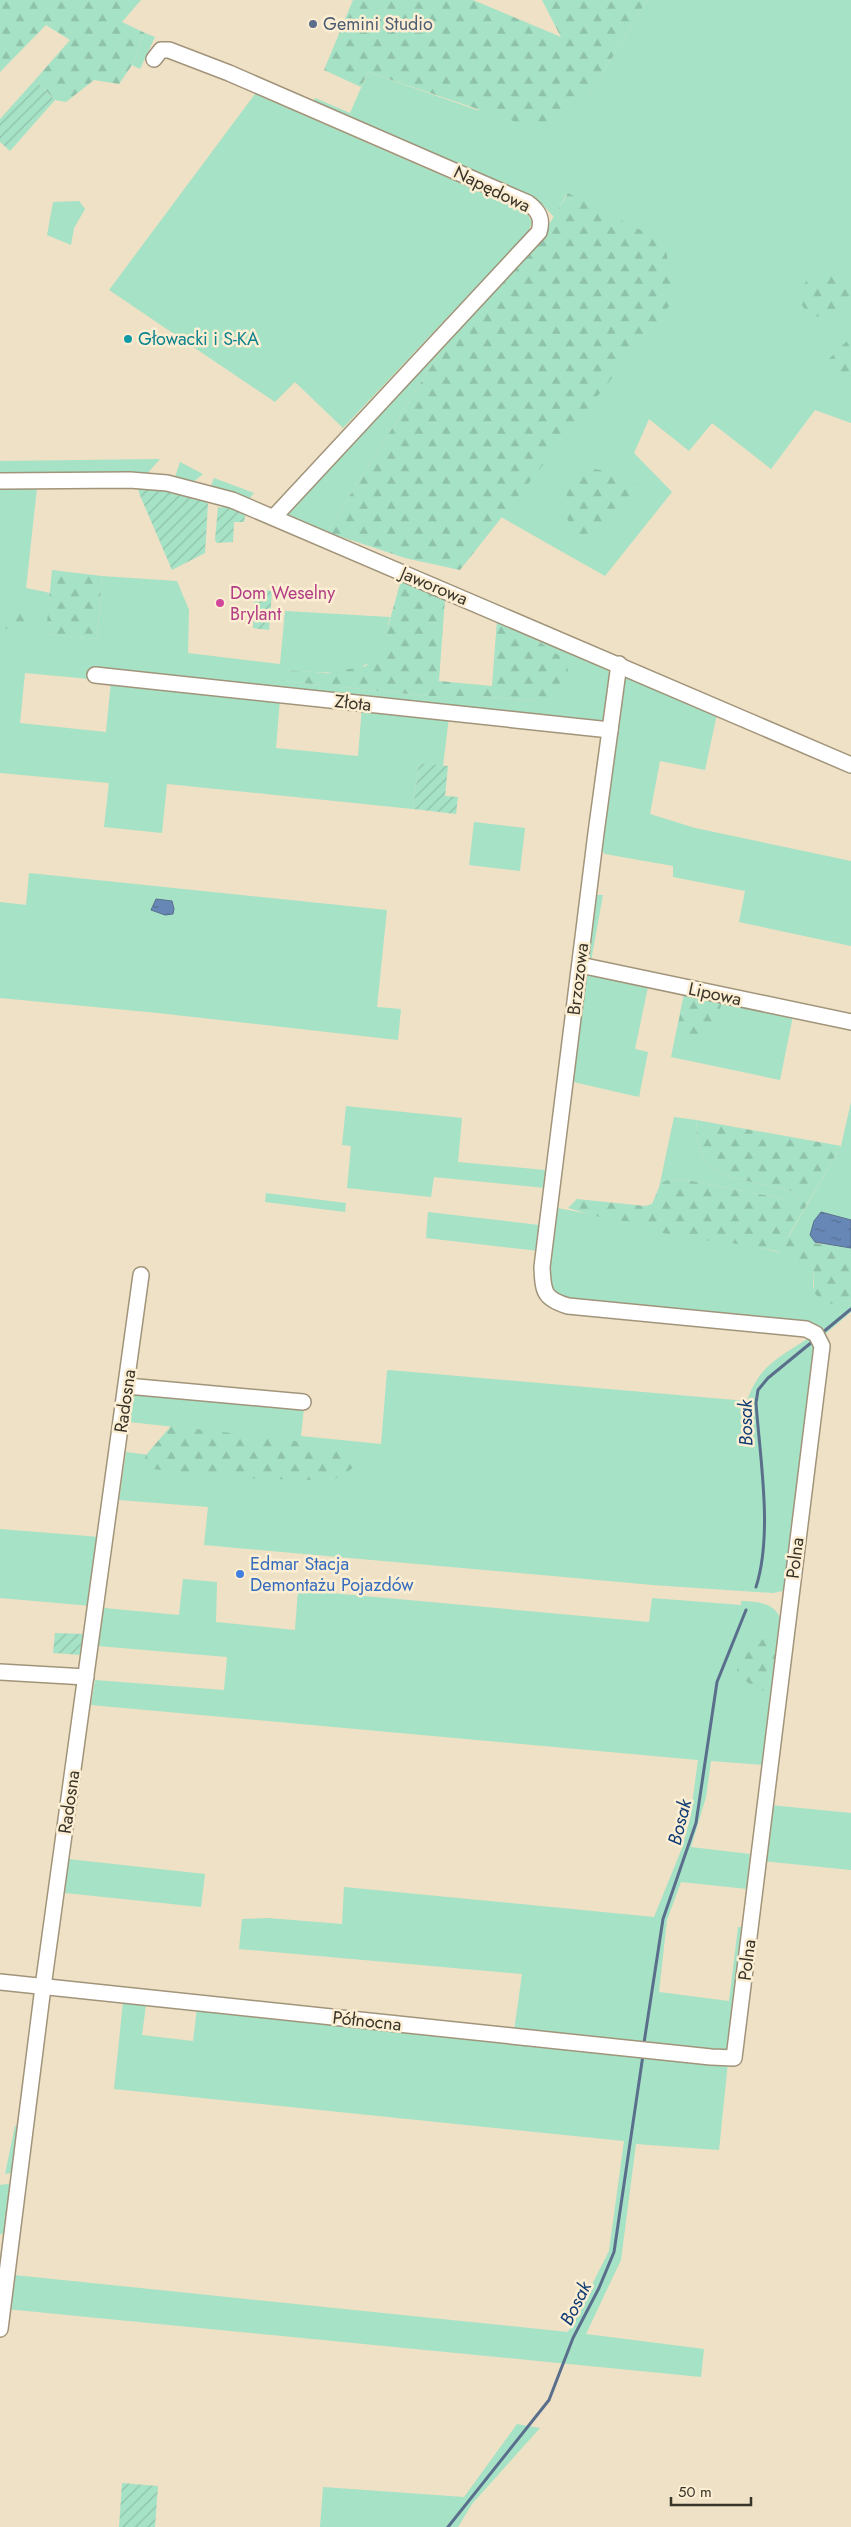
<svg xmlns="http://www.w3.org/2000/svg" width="851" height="2527" font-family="Jost,sans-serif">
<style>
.grass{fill:#a5e2c6;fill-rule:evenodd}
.forest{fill:url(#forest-firs)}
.garden{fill:url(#garden-furrows)}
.water{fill:url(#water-ripples);stroke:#596f8c}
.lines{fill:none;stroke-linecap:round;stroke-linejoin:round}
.stream{stroke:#596f8c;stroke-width:3}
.minor-casing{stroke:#a1947a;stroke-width:18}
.minor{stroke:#fff;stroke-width:15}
.service-dot{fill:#5c6f8a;stroke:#fceed2;stroke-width:2}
.culture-dot{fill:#0f9aa8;stroke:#fceed2;stroke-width:2}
.hotel-dot{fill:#d1479c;stroke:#fceed2;stroke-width:2}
.shop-dot{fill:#3f7fe0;stroke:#fceed2;stroke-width:2}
.labels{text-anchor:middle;stroke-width:5;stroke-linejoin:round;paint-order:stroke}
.service-label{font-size:18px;fill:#4e5e75;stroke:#fceed2;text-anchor:start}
.street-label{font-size:18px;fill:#393429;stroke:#fceed2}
.culture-label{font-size:18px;fill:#0d838f;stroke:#fceed2;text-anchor:start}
.hotel-label{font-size:18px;fill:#b23c85;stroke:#fceed2;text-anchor:start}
.shop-label{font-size:18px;fill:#366cbe;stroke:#fceed2;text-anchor:start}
.water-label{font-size:19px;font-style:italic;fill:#0f3c75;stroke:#fceed2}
</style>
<defs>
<pattern id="forest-firs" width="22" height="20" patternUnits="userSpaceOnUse" patternTransform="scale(1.25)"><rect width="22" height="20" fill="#a5e2c6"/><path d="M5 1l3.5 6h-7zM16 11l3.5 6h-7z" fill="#8fc2aa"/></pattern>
<pattern id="garden-furrows" width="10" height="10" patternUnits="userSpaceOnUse" patternTransform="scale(1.25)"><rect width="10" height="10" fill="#a5e2c6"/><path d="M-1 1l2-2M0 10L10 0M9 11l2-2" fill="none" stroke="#8fc2aa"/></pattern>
<pattern id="water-ripples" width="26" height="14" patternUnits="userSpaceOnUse" patternTransform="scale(1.25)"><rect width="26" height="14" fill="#6788b6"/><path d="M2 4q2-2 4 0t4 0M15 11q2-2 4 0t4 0" fill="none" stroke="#567094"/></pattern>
</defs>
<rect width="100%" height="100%" fill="#eee1c5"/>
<g class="grass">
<polygon points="647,0 851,0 851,423 815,410 771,469 712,423 689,451 649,419 634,453 672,492 605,576 501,517 567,193 554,217 543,205 511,187 313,103 315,98 350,113 368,72 477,110 588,98"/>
<polygon points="145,33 155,37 140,69 132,65"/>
<polygon points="255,94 526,212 532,222 528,232 343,428 295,382 275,402 109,290"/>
<polygon points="79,201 85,209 74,228 71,245 47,235 53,202"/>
<polygon points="454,330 327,532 284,517"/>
<polygon points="160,459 145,476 0,476 0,461"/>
<polygon points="180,462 203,474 192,483 177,480 175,477"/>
<polygon points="214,478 254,493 249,499 211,486"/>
<path d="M 37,488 L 26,588 L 50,593 L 47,634 L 97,639 L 102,576 L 177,581 L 189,610 L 188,653 L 280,664 L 285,611 L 390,617 C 387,627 387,639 382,648 C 366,680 316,672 286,670 L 284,681 L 428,696 L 480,696 L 536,701 L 541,643 L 497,620 L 607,667 L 610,676 L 605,718 L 598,723 L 449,717 L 443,766 L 419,763 L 413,809 L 167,784 L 162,833 L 104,827 L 109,783 L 0,773 L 0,489 ZM 25,673 L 111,681 L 106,732 L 20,723 ZM 280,699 L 362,707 L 358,756 L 276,748 Z"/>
<polygon points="631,676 717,714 705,770 660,761 650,814 695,828 851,861 851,946 739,922 745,891 673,877 673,866 605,854 600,849 623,680"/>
<polygon points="474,822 525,828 520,871 469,865"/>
<polygon points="29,873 387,910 377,1007 401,1009 398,1040 158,1013 0,998 0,902 26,905"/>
<polygon points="593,895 603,895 591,961 585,958"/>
<polygon points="585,975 648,987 635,1049 648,1052 639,1097 569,1081"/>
<polygon points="684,994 793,1016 780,1080 671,1057"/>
<polygon points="851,1102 851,1220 821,1212 815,1242 818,1244 788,1238 841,1146"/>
<polygon points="346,1106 462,1118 458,1162 545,1170 543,1233 537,1236 537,1240 541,1243 539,1251 426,1238 428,1212 539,1225 545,1188 434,1177 431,1197 347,1188 351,1146 342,1145"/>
<path d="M 674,1117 L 696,1120 C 697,1133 697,1151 706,1162 C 721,1179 768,1185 791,1191 L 798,1199 L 785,1199 L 687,1180 L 671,1179 L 659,1188 Z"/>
<polygon points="266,1193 346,1203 345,1212 265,1202"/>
<path d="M 557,1208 L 651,1225 C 674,1239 695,1238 721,1241 C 739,1243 757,1247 774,1251 C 787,1253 800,1262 813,1266 L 813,1288 L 847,1302 L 851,1300 L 851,1312 L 824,1335 L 571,1302 L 551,1291 L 546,1265 Z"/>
<path d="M 810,1337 L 816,1344 L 787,1584 L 783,1591 L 773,1593 L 653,1585 L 204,1545 L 208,1507 L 119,1500 L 126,1452 L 188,1460 L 194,1429 L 129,1422 L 137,1384 L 305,1398 L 301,1436 L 381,1444 L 387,1371 L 389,1370 L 747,1401 C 760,1364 779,1358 810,1337 Z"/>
<polygon points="0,1529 100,1537 92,1606 0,1598"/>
<path d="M 183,1579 L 217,1582 L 216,1622 L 295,1630 L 298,1590 L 649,1622 L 652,1598 L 741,1605 L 741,1601 C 760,1602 774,1602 782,1621 L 765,1765 L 711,1761 L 706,1797 L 691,1847 L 750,1854 L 747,1889 L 681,1882 L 667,1920 L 659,1992 L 729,2001 L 738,1927 L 745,1927 L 730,2048 L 726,2051 L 514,2031 L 522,1974 L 239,1949 L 242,1919 L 268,1918 L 342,1924 L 344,1887 L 654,1917 L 682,1848 L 690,1819 L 698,1760 L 91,1705 L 95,1680 L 224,1690 L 227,1657 L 98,1646 L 104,1608 L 179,1615 Z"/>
<polygon points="770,1805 851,1813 851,1870 762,1861"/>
<polygon points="68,1859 205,1874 201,1907 65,1893"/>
<polygon points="123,2002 146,2005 142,2035 193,2041 197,2008 728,2062 719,2150 636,2144 621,2260 586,2334 704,2349 701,2377 6,2309 14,2275 568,2332 609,2251 624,2141 114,2089"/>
<polygon points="15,2126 21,2126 14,2172 5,2174"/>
<polygon points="15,2183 8,2235 0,2234 0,2185"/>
<polygon points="517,2424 540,2428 472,2504 458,2527 320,2527 323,2487 464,2497"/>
</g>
<g class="forest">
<polygon points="0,0 141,0 122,22 145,33 132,65 119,84 94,80 66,102 55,100 35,80 70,40 46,25 0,72"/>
<polygon points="353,0 473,0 561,37 542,0 647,0 588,98 534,128 368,72 361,87 324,70"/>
<polygon points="568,193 664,242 676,297 460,570 405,558 327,532 454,330 545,231"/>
<polygon points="844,273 851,276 851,300 844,300 842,306 829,317 809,316 797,297 808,278"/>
<polygon points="851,337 851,377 822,366"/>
<path d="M 594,469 L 634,476 L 636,489 L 608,525 L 590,537 L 574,534 C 561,515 564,487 578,470 Z"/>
<polygon points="52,570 102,576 97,639 46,634"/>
<polygon points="401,580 445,599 439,681 492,686 497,620 541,643 567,661 569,678 560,694 536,701 480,696 428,696 283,681 286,670 327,673 366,666 382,648"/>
<polygon points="4,613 33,614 29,631 2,628"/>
<polygon points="684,994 722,1001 713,1039 677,1031"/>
<path d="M 696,1120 L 841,1146 L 788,1237 L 796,1235 L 814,1243 L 851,1247 L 851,1300 C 836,1308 826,1304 814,1293 L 813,1266 L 797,1262 L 777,1251 L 720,1241 L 691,1240 L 663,1233 L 651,1225 L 603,1218 L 568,1208 L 577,1199 L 645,1206 L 652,1204 L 661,1183 L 671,1179 L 687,1180 L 785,1199 L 798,1199 L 791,1191 C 768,1185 721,1179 706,1162 C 697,1151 697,1133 696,1120 Z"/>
<polygon points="171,1426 291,1440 343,1452 353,1468 338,1478 317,1480 237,1478 143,1468 146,1455"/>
<path d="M 760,1639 L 778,1641 L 772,1690 C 757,1694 745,1681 737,1671 L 740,1648 Z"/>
</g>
<g class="garden">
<polygon points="35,80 55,100 10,151 0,142 0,119"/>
<polygon points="138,487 201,496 208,504 205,553 172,570 139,493"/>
<polygon points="225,504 245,515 244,522 234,522 233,542 217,543 215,540 218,507 221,508"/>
<polygon points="251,588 272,591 269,630 253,628 254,597"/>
<polygon points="419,763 448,766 445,796 458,797 456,814 413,809"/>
<polygon points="55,1633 84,1634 82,1655 53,1653"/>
<polygon points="122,2483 158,2486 155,2527 119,2527"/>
</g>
<g class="water">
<polygon points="156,899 172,901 174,909 173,914 165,915 151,910"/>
<polygon points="821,1212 851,1220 851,1248 815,1242 810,1235 814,1221"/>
</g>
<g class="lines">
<g class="stream">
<polyline points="822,1333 851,1309"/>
<path d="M 756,1587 C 773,1534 760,1459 756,1403 L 758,1390 L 768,1378 L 812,1342"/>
<polyline points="644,2043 663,1919 696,1823 717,1682 746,1610"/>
<polyline points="448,2527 549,2400 573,2338 599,2288 614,2252 643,2055"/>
</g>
<g class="minor-casing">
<g id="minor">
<path d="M 154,59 L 161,50 L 169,50 L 229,73 L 528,203 C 539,211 543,219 539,232 L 274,517"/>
<polyline points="0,481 130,480 167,483 232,500 851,765"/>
<polyline points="95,675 610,730"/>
<polyline points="580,965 851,1022"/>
<polyline points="127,1386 303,1402"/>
<polyline points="0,1672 86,1677"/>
<path d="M 0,1982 L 711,2057 L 734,2058 L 822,1346 L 816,1334 L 806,1329 L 568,1306 C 544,1299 543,1292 542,1267 L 596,833 L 619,664"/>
<polyline points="0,2329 43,1987 141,1275"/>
</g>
</g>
<use href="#minor" class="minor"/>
</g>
<circle class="service-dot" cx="313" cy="24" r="5"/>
<circle class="culture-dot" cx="128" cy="339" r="5"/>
<circle class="hotel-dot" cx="220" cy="603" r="5"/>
<circle class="shop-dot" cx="240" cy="1574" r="5"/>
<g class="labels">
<g class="service-label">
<text x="323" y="30">Gemini Studio</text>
</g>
<g class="street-label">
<text transform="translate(492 189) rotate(26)" y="6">Napędowa</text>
<text transform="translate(434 586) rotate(23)" y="6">Jaworowa</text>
<text transform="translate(353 703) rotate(6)" y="6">Złota</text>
<text transform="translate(578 979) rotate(-83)" y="6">Brzozowa</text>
<text transform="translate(715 994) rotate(12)" y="6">Lipowa</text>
<text transform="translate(125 1401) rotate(-82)" y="6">Radosna</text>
<text transform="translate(795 1558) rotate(-83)" y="6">Polna</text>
<text transform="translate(69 1802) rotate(-82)" y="6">Radosna</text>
<text transform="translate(747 1960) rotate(-83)" y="6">Polna</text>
<text transform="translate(367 2021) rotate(6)" y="6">Północna</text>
</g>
<g class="culture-label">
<text x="138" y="345">Głowacki i S-KA</text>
</g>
<g class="hotel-label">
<text x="230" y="599">Dom Weselny<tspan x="230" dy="21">Brylant</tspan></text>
</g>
<g class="shop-label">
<text x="250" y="1570">Edmar Stacja<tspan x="250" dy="21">Demontażu Pojazdów</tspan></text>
</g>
<g class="water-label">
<text transform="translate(745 1423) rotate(-91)" y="7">Bosak</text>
<text transform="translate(679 1822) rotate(-76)" y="7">Bosak</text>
<text transform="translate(575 2303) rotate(-63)" y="7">Bosak</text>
</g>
</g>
<path d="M671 2497v8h80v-8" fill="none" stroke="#393429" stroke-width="2.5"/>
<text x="678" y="2497" font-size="15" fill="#393429" stroke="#fceed2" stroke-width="4" paint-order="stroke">50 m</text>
</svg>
